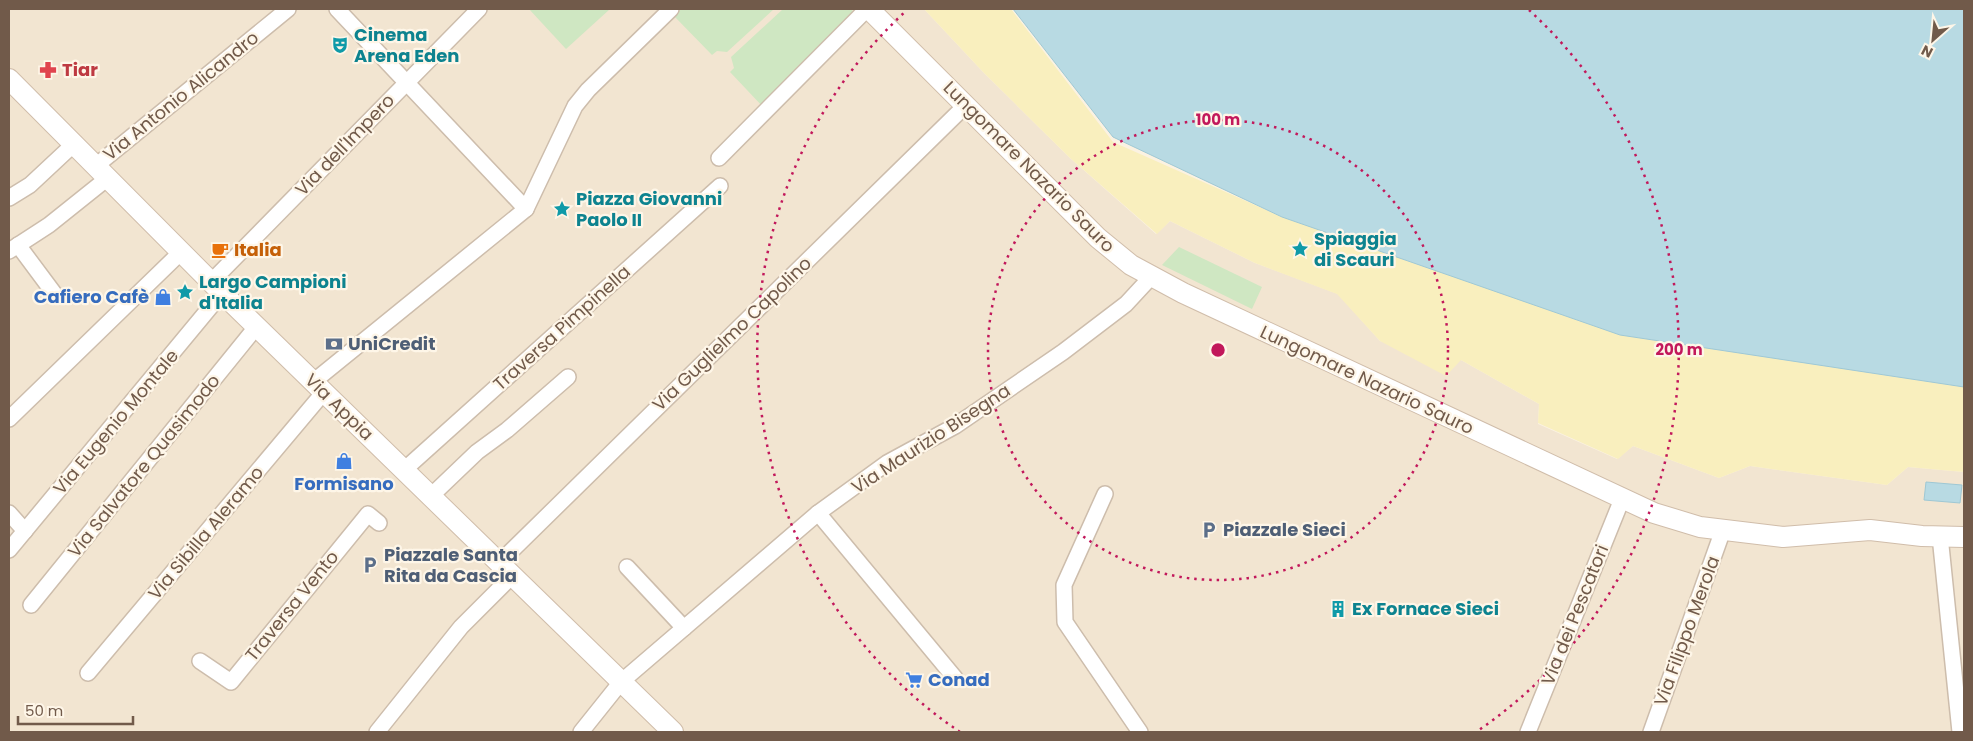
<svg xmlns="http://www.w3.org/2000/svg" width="1973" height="741" font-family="Poppins,sans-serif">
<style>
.residential{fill:#f2e5d1}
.green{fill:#cfe7c2}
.sand{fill:#f9efbe}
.water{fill:#b8dae3;stroke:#9fc8d4}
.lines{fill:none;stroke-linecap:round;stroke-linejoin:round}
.street-casing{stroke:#cdbdac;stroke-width:18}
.secondary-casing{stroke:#d0bdaa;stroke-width:22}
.street{stroke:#fff;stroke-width:15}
.secondary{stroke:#fff;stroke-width:20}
.ring{fill:none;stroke:#c2185b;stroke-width:2.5;stroke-dasharray:2.5 5}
.labels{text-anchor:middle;stroke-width:4.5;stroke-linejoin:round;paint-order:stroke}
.culture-label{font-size:18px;font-weight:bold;fill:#0d838f;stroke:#fef6e8;text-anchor:start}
.health-label{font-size:18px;font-weight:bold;fill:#be3a42;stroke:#fef6e8;text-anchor:start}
.street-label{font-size:18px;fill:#715a4a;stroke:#fef6e8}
.food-label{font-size:18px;font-weight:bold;fill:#c56008;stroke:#fef6e8;text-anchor:start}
.shop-label{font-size:18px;font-weight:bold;fill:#366cbe;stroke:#fef6e8;text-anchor:end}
.service-label{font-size:18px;font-weight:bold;fill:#4e5e75;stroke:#fef6e8;text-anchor:start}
.centre{fill:#c2185b;stroke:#fef6e8;stroke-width:2.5}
.ring-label{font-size:15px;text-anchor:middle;font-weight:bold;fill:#c2185b;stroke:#fef6e8;stroke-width:4.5;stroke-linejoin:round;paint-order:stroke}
</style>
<rect width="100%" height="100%" fill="#fbf2e2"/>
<polygon class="residential" points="9,9 924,9 984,73 1070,158 1156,234 1170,221 1255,263 1338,294 1380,341 1461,360 1539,404 1538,424 1617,459 1633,446 1719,478 1750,466 1887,485 1908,467 1964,472 1964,732 9,732"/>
<g class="green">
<polygon points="529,9 610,9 566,49"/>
<polygon points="681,9 774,9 727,52 717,51 712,55 674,16"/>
<polygon points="783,9 851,9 856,15 764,108 730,72 734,68 731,57"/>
<polygon points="1179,247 1262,287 1252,309 1162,265"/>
</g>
<polygon class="sand" points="924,9 1011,9 1113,142 1282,217 1620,335 1964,387 1964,472 1908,467 1887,485 1750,466 1719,478 1633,446 1618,459 1538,423 1539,404 1461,360 1446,376 1380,341 1337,294 1255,263 1170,221 1157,234 1070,158 984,73"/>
<g class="water">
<polygon points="1013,9 1964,9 1964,387 1620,335 1282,217 1113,137"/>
<polygon points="1926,482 1962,485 1960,503 1924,500"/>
</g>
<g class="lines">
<g class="street-casing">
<g id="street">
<polyline points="337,9 526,209"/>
<polyline points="719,158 867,9"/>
<polyline points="97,165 288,9"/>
<polyline points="9,198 30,185 75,143"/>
<polyline points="18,245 56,296"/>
<polyline points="9,251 49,225 109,177"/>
<polyline points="212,281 479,9"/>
<polyline points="313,382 526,209 575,106 588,90 671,9"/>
<polyline points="9,419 181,252"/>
<polyline points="404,470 720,186"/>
<polyline points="1105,494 1064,585 1065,622 1140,732"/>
<polyline points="431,496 477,452 507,430 568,377"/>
<polyline points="9,513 25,531"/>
<polyline points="818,513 955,678"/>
<polyline points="1940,536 1960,732"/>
<polyline points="9,550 222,293"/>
<polyline points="499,563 966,105"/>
<polyline points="627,567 684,628"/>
<polyline points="31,605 257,326"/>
<polyline points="200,661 231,682 368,514 379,523"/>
<polyline points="88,673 324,392"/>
<polyline points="377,732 461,627 512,576"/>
<polyline points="581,732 621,682 818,513 887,463 955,426 1063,352 1126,304 1151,277"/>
<polyline points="1528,732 1622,499"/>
<polyline points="1651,732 1723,530"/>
</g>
</g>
<g class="secondary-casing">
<g id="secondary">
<polyline points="869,9 1098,238 1131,265 1183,293 1654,513 1700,527 1783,537 1870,530 1922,536 1964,537"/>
<polyline points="9,79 222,293 673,732"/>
</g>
</g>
<use href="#street" class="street"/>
<use href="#secondary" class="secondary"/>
</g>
<g class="ring">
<circle cx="1218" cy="350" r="230"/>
<path d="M960 732A461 461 0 0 1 907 10M1529 10A461 461 0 0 1 1476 732"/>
</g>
<defs>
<g id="theatre-bare" transform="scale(1.35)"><path d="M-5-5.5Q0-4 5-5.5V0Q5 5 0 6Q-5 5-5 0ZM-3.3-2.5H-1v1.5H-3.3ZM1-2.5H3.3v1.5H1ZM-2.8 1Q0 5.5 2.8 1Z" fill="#0f9aa8" stroke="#fef6e8" stroke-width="2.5" paint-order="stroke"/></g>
<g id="pharmacy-bare" transform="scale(1.35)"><path d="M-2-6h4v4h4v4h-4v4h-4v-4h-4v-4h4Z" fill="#e0444e" stroke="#fef6e8" stroke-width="2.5" paint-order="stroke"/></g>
<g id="sight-bare" transform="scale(1.35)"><path d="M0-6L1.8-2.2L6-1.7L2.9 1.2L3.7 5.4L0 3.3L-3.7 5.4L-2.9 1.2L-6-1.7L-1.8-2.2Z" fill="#0f9aa8" stroke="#fef6e8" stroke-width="2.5" paint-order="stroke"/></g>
<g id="cafe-bare" transform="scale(1.35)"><path d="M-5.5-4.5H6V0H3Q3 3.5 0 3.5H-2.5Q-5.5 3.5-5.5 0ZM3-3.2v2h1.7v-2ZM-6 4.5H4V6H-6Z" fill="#e8710a" stroke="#fef6e8" stroke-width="2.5" paint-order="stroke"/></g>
<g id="shop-bare" transform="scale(1.35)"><path d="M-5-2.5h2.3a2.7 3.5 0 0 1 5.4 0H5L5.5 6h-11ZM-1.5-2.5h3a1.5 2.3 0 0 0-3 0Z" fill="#3f7fe0" stroke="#fef6e8" stroke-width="2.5" paint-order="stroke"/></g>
<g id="bank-bare" transform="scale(1.35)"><path d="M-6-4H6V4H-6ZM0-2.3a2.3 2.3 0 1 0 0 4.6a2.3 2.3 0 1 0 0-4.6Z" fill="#5c6f8a" stroke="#fef6e8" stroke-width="2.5" paint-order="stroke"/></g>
<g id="parking-bare" transform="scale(1.35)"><path d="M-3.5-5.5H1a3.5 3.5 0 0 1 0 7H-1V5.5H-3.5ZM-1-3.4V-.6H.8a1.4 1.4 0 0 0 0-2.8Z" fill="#5c6f8a" stroke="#fef6e8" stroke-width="2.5" paint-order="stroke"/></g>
<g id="building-bare" transform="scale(1.35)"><path d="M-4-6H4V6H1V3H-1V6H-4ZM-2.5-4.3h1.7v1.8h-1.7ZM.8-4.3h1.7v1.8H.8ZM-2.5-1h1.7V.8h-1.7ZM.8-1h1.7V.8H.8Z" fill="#0f9aa8" stroke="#fef6e8" stroke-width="2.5" paint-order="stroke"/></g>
<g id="supermarket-bare" transform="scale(1.35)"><path d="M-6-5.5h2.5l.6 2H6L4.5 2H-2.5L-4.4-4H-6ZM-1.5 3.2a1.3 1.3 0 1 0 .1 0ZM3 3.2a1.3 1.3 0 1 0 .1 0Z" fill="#3f7fe0" stroke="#fef6e8" stroke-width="2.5" paint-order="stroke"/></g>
</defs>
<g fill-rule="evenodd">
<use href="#theatre-bare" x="340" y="45"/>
<use href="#pharmacy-bare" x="48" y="70"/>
<use href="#sight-bare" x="562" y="209"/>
<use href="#sight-bare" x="1300" y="249"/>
<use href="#cafe-bare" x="220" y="250"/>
<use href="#sight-bare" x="185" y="292"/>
<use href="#shop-bare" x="163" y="297"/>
<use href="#bank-bare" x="334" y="344"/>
<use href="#shop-bare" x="344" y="461"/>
<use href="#parking-bare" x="1209" y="530"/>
<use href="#parking-bare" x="370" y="565"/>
<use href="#building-bare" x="1338" y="609"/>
<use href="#supermarket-bare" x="914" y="680"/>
</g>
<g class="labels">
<g class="culture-label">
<text x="354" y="41">Cinema<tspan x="354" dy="21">Arena Eden</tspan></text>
<text x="576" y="205">Piazza Giovanni<tspan x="576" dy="21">Paolo II</tspan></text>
<text x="1314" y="245">Spiaggia<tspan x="1314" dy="21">di Scauri</tspan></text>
<text x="199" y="288">Largo Campioni<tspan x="199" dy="21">d'Italia</tspan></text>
<text x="1352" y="615">Ex Fornace Sieci</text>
</g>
<g class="health-label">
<text x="62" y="76">Tiar</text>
</g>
<g class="street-label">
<text transform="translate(181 96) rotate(-39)" y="6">Via Antonio Alicandro</text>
<text transform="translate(345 145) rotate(-46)" y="6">Via dell'Impero</text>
<text transform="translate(1029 167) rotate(45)" y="6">Lungomare Nazario Sauro</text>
<text transform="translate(562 328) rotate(-42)" y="6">Traversa Pimpinella</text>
<text transform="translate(732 334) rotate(-44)" y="6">Via Guglielmo Capolino</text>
<text transform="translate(1367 380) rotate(25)" y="6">Lungomare Nazario Sauro</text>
<text transform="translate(339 407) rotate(44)" y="6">Via Appia</text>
<text transform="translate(116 422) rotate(-50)" y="6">Via Eugenio Montale</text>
<text transform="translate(931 439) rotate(-33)" y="6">Via Maurizio Bisegna</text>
<text transform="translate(144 466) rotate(-51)" y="6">Via Salvatore Quasimodo</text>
<text transform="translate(206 533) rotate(-50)" y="6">Via Sibilla Aleramo</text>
<text transform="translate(292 606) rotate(-51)" y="6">Traversa Vento</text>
<text transform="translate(1575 615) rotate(-68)" y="6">Via dei Pescatori</text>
<text transform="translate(1687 631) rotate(-70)" y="6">Via Filippo Merola</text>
</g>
<g class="food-label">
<text x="234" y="256">Italia</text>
</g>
<g class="shop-label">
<text x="149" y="303">Cafiero Cafè</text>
<text x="344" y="490" text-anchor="middle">Formisano</text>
<text x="928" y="686" text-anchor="start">Conad</text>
</g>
<g class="service-label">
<text x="348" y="350">UniCredit</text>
<text x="1223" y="536">Piazzale Sieci</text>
<text x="384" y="561">Piazzale Santa<tspan x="384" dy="21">Rita da Cascia</tspan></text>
</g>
</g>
<circle cx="1218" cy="350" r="8" class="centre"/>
<g class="ring-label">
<text x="1218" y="125">100 m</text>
<text x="1679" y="355">200 m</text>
</g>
<rect width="1973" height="741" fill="none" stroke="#715a4a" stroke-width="20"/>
<g transform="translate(1933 40) rotate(207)" stroke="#fef6e8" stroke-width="4" paint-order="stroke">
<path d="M0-4L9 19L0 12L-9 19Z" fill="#715a4a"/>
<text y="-8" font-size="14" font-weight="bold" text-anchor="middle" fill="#715a4a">N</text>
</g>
<path d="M18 716v8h115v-8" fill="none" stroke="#715a4a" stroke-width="2.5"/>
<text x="25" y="716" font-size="15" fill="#715a4a" stroke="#fef6e8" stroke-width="4" paint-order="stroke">50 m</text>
</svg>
